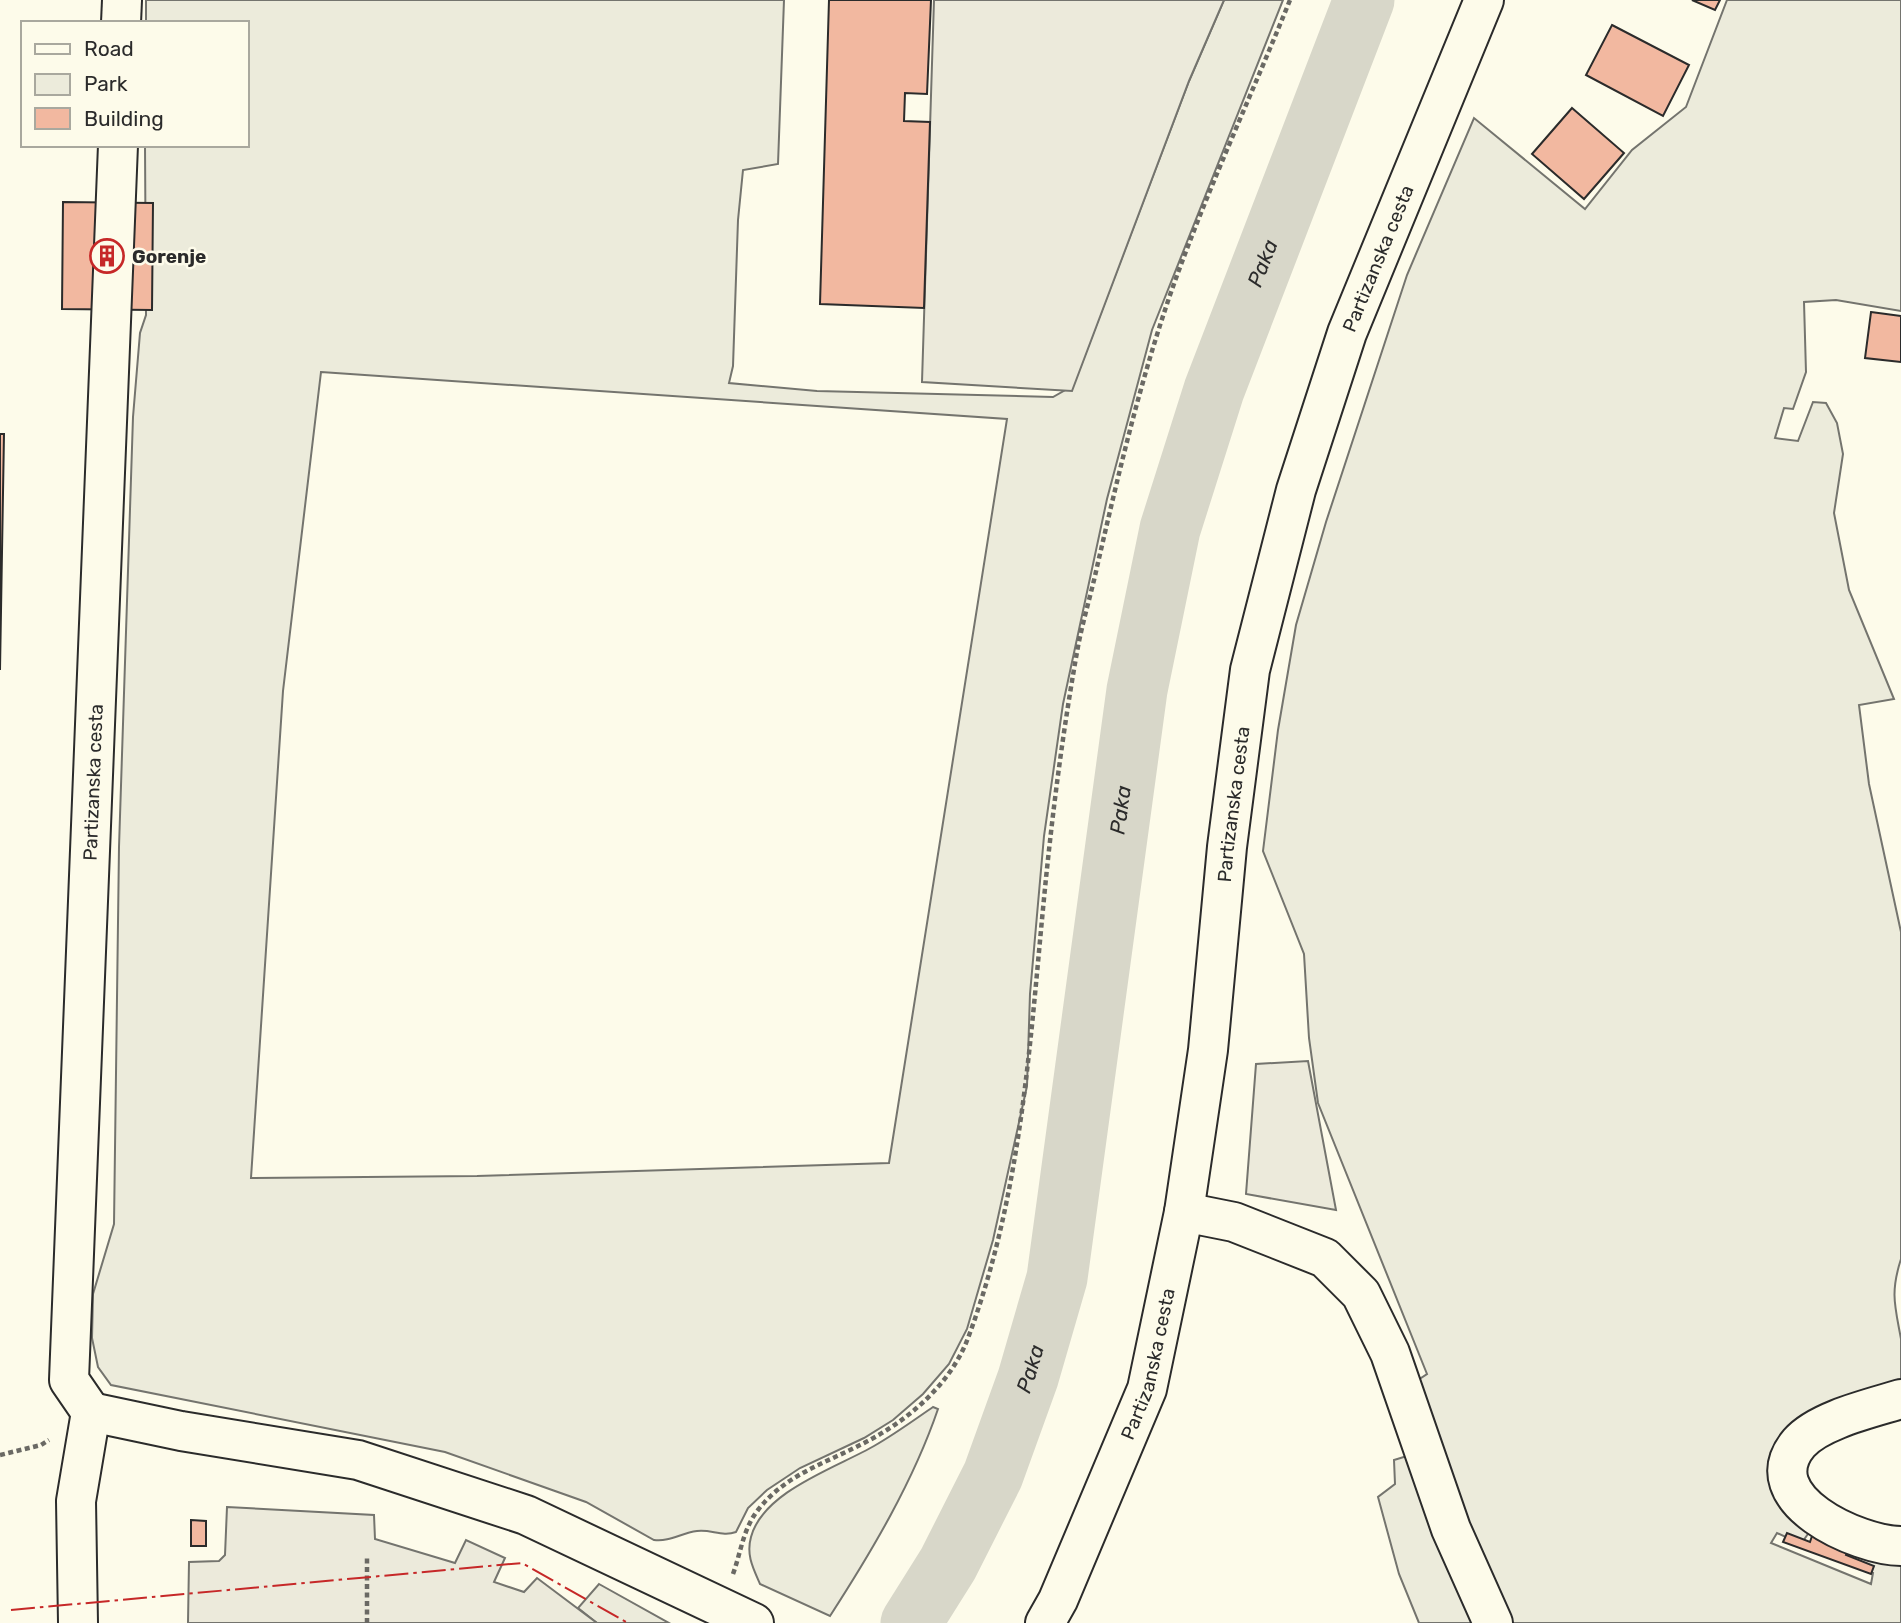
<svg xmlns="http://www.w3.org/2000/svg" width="1901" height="1623" font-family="Rubik,sans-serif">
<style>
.green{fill:#ecebdb;stroke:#74746e;stroke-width:2;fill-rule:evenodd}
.parking{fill:#eceadb;stroke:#74746e;stroke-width:2}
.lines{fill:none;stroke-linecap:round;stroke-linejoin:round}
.river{stroke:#d8d7c9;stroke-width:61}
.building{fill:#f2b8a0;stroke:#2b2b2b;stroke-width:2}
.minor-casing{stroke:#2b2b2b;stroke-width:42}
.major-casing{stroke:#2b2b2b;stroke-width:42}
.path{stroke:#6a6964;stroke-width:4.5;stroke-dasharray:5 3.5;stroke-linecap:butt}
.minor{stroke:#fdfbea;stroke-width:38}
.major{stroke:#fdfbea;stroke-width:38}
.power{stroke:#c62828;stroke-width:2;stroke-dasharray:24 5 3.5 5;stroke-linecap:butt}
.labels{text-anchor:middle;stroke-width:5;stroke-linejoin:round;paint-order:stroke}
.poi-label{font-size:19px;font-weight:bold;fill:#2b2b2b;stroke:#fdfbea;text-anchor:start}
.street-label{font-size:19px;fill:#2b2b2b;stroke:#fdfbea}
.water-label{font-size:21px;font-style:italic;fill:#2b2b2b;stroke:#fdfbea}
</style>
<rect width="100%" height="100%" fill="#fdfbea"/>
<g class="green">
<path d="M 146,0 L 784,0 L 778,164 L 743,170 L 738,220 L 733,366 L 729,383 L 817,391 L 1053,397 L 1067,389 L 1080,368 L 1189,81 L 1224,0 L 1283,0 L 1152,330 L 1107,499 L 1063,704 L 1044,836 L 1030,994 L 1027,1086 L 993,1240 L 967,1329 L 949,1364 L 923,1394 L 893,1420 L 864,1438 L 800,1468 L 767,1490 L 748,1508 L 736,1532 C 722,1537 711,1529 697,1531 C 681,1533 670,1542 654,1540 L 586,1502 L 445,1452 L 111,1385 L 98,1367 L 92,1338 L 93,1294 L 114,1224 L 119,847 L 133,417 L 140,333 L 146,315 L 145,145 L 247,145 L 247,23 L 146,23 ZM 321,372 L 1007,419 L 889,1163 L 477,1176 L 251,1178 L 283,691 Z"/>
<path d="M 1727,0 L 1901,0 L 1901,311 L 1836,300 L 1804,302 L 1806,372 L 1793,409 L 1784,408 L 1775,438 L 1798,441 L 1813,402 L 1826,403 L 1837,423 L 1843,454 L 1834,513 L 1849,590 L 1894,699 L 1859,705 L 1869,784 L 1901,932 L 1901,1259 C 1890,1293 1895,1306 1901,1339 C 1901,1356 1901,1376 1901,1394 L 1801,1426 L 1812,1528 L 1801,1544 L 1777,1533 L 1771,1543 L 1871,1584 L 1873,1573 L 1842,1562 L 1850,1546 L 1901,1555 L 1901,1623 L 1505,1623 L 1401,1391 L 1427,1374 L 1318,1103 L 1309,1038 L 1304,954 L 1263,851 L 1278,730 L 1296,625 L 1326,522 L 1407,275 L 1474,118 L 1585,209 L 1632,150 L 1686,107 Z"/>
<path d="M 933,1407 L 938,1409 C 913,1482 872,1551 830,1616 L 760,1584 C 753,1568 746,1555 751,1537 C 763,1491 838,1467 874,1446 C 895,1434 914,1420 933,1407 Z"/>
<polygon points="1407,1456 1481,1623 1419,1623 1399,1574 1378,1497 1395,1484 1394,1460"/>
<polygon points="599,1584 669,1623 597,1623 578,1608"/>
</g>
<g class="parking">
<polygon points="934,0 1224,0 1189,81 1072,391 922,382"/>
<polygon points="1308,1061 1336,1210 1246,1194 1256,1064"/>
<polygon points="227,1507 374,1515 375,1539 455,1563 466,1540 505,1558 494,1582 524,1592 537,1578 597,1623 188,1623 189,1562 219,1561 225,1555"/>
</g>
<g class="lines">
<path class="river" id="s1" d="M 911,1623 L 948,1564 L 993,1475 L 1028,1378 L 1057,1278 L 1137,690 L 1170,529 L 1214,390 L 1364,0"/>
</g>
<g class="building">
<polygon points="829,0 931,0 927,94 905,93 904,121 930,122 924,308 820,304"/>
<polygon points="1692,0 1720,0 1715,10"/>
<polygon points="1612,25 1689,65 1663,116 1586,75"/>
<polygon points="1572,108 1624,153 1584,199 1532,154"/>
<polygon points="63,202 153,203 152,310 62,309"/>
<polygon points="1871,312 1901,316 1901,362 1865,358"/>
<polygon points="0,434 4,434 0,670"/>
<polygon points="191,1520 206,1521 206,1546 191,1546"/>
<polygon points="1815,1527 1851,1540 1846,1555 1874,1566 1871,1574 1783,1542 1787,1533 1810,1542"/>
</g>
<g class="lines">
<g class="minor-casing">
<g id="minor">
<polyline points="121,23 122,0"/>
<polyline points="1184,1212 1234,1222 1325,1258 1361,1294 1390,1353 1451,1529 1493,1623"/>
<path d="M 1901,1399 C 1872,1408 1819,1420 1799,1443 C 1752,1499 1859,1546 1901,1546"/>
<path id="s2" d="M 91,1412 L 69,1380 L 118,145"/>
<polyline points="91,1412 181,1431 358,1460 526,1515 754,1623"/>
<polyline points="78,1623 76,1501 91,1412"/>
</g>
</g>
<g class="major-casing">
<g id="major">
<path id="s3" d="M 1045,1623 L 1058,1600 L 1147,1389 L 1184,1212 L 1208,1050 L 1227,847 L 1250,670 L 1296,490 L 1347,333 L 1484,0"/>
</g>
</g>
<g class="path">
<polyline points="0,1455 41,1445 49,1440"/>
<path d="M 733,1574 C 741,1552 743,1529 758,1510 C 784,1476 823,1464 860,1445 C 905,1423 950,1386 968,1338 C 1028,1178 1031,1008 1050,841 C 1057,778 1066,714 1077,652 C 1082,623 1091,595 1097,567 C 1118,476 1139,386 1169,298 C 1204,197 1250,99 1290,0"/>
<polyline points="367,1623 367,1556"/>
</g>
<use href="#minor" class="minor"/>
<use href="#major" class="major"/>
<polyline class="power" points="11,1610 522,1563 628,1623"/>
</g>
<defs>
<g id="building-ring" transform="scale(1.75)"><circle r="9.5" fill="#fdfbea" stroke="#c62828" stroke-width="1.5"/><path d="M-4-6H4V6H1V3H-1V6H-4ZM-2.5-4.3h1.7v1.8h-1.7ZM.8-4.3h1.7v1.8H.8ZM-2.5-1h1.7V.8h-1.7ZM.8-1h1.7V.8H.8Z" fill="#c62828"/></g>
</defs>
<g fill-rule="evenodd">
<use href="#building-ring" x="107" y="256"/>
</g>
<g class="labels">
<g class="poi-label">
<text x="132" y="263">Gorenje</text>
</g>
<g class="street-label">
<text dy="7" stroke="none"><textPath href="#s3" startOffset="1414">Partizanska cesta</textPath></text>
<text dy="7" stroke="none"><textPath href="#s2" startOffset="637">Partizanska cesta</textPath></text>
<text dy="7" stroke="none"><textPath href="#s3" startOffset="847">Partizanska cesta</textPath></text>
<text dy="7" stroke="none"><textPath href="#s3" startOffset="280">Partizanska cesta</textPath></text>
</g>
<g class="water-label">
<text dy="7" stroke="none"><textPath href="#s1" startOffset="1416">Paka</textPath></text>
<text dy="7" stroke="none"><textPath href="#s1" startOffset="849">Paka</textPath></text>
<text dy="7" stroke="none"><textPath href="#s1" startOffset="282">Paka</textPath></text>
</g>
</g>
<rect x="21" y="21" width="228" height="126" fill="#fdfbea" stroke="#a9a89e" stroke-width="2"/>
<rect x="35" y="44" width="35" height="10" fill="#fdfbea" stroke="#a9a89e" stroke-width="2"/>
<text x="84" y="56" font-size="21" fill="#2b2b2b">Road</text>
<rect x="35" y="74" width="35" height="21" fill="#ecebdb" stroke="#a9a89e" stroke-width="2"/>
<text x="84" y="91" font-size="21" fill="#2b2b2b">Park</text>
<rect x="35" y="108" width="35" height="21" fill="#f2b8a0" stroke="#a9a89e" stroke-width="2"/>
<text x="84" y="126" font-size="21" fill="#2b2b2b">Building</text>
</svg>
